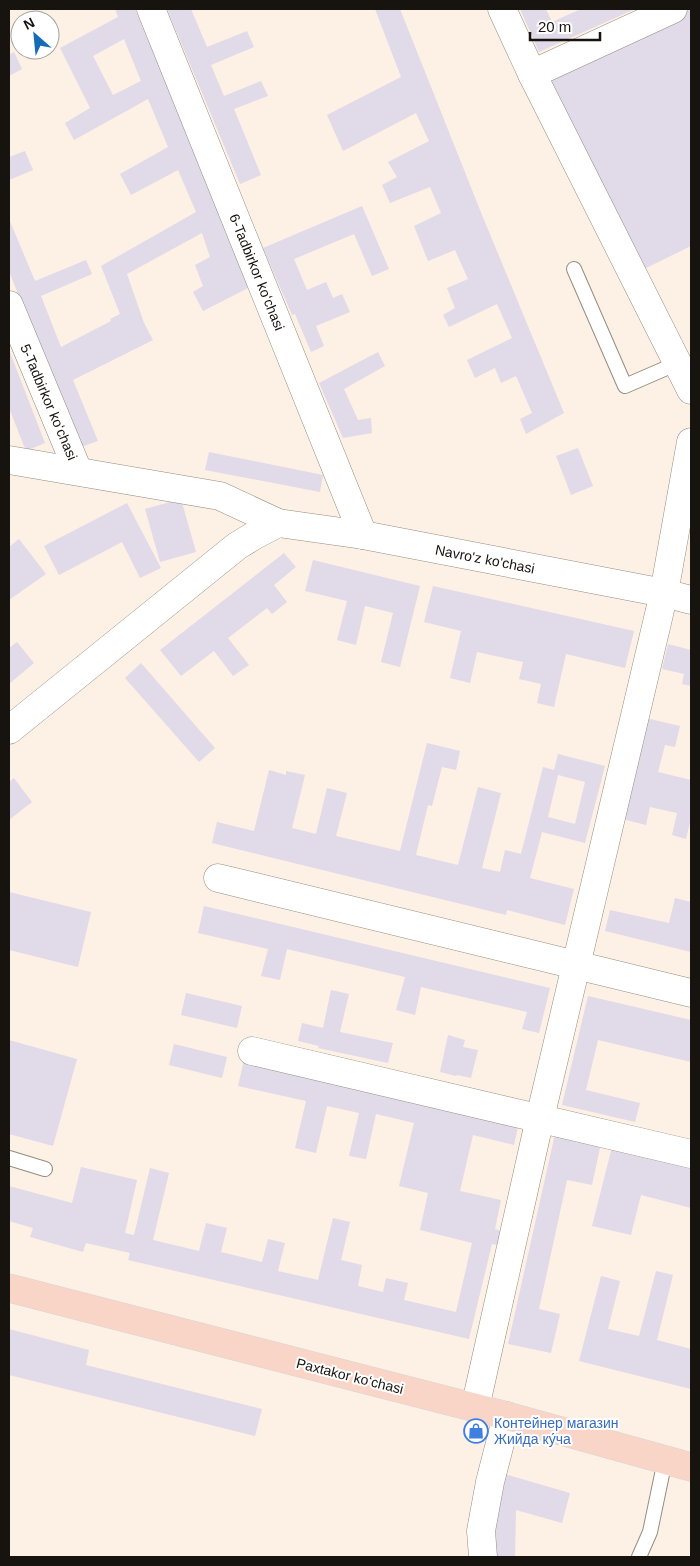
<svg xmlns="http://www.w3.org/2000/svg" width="700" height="1566" font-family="Arial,sans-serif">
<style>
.building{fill:#e1dae9;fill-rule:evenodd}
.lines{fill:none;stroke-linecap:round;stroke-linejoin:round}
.lane-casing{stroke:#978c81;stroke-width:16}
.street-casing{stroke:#978c81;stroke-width:29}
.primary-casing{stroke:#d5d5d4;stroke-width:29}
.lane{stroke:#fff;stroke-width:14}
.street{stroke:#fff;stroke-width:28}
.primary{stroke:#f9d5c7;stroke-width:28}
.labels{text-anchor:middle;stroke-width:4;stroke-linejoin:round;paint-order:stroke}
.street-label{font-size:14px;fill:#17130f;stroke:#fff}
.shop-label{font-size:14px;fill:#366cbe;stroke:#fff;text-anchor:start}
</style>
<rect width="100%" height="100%" fill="#fdf0e4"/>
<g class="building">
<path d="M 115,9 L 135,9 L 250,287 L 203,311 L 193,292 L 203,286 L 195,265 L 210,257 L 202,233 L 127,274 L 144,323 L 153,340 L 73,380 L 98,441 L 78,448 L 9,271 L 9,219 L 35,281 L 86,260 L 92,274 L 41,296 L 61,347 L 111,321 L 110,319 L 120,314 L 101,266 L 196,212 L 178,170 L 131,195 L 120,174 L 168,147 L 148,99 L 74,140 L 65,123 L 90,108 L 60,48 L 118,17 ZM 124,39 L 141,81 L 113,95 L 93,56 Z"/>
<polygon points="167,9 191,9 207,47 247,31 254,47 211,65 224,96 261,81 268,96 234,109 261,175 240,184"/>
<polygon points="375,9 400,9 482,215 564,413 526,434 520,419 532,413 516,376 501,383 495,368 475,378 467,360 512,338 497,304 449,327 443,315 455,308 447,288 468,279 455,250 428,261 414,226 441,213 430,187 390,203 382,185 397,177 388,162 429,141 416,113 343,151 327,115 401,77"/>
<polygon points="520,9 546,9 552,22 581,9 635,9 539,52"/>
<polygon points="687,9 691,9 691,246 638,272 545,77"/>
<polygon points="14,52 22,69 9,76 9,55"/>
<polygon points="25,151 33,170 9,180 9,157"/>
<polygon points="362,206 389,269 372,276 354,234 294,259 307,290 326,282 333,298 342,294 350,312 316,326 324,346 311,352 295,314 292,315 263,248"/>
<polygon points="9,350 45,443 26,451 9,408"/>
<polygon points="378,352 385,366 344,389 358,420 371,418 372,433 343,438 319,383"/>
<polygon points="578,448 593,486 571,495 556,456"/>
<polygon points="209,452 323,475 320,492 205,470"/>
<polygon points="181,499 196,552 160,562 145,509"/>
<polygon points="127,503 161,568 140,578 122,542 59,575 44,546"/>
<polygon points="19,539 46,574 9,600 9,547"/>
<polygon points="284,553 296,567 274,585 287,602 272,614 267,608 228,638 249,665 233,676 214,651 181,676 160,650"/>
<polygon points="313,560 420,586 400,667 381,662 393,613 365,606 356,645 337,640 347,601 305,591"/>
<polygon points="433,586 634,631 625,668 566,654 554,707 537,703 541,684 519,679 523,662 477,652 470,683 450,678 461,631 424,622"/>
<polygon points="17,642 34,663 9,684 9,648"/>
<polygon points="668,644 691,650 691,686 682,684 684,674 662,669"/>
<polygon points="141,663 215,748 199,762 125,678"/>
<polygon points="646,718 680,726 675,747 665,745 658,772 691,780 691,818 686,839 672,835 677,813 650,807 646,825 622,819"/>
<path d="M 427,743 L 460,751 L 456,770 L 442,767 L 432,806 L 428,805 L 416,855 L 458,865 L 478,787 L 501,793 L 482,868 L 500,872 L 505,850 L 521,854 L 543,767 L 554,770 L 558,754 L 605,766 L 585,843 L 542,832 L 530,878 L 574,889 L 565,925 L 507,910 L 506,915 L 212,843 L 217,822 L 254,831 L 269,770 L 286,775 L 286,771 L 305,775 L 292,828 L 316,834 L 327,788 L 347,793 L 336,836 L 400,851 ZM 558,775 L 585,782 L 575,824 L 548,817 Z"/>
<polygon points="14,778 32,802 9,820 9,782"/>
<polygon points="9,892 91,912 78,967 9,950"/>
<polygon points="675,898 691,902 691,952 605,931 610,910 669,923"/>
<polygon points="204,906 550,988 539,1033 522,1029 527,1012 421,987 415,1015 396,1010 405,977 287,949 280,980 261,976 268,949 198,933"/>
<polygon points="331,990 349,994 340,1032 393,1043 388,1063 318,1048 319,1046 298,1041 302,1023 323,1028"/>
<polygon points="186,993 242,1006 237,1028 181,1015"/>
<polygon points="588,996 691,1020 691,1062 598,1040 586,1090 640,1103 635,1122 562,1105"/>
<polygon points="448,1035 465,1040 463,1047 478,1050 471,1078 457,1075 456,1076 440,1072"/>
<polygon points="9,1040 77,1059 53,1146 9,1134"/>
<polygon points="174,1044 227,1057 222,1078 169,1065"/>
<polygon points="244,1060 519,1123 514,1145 473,1135 460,1191 501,1200 495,1229 501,1231 497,1245 492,1244 469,1339 128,1260 130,1253 86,1243 83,1252 30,1237 33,1228 9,1221 9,1186 72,1203 81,1167 137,1180 125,1233 134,1235 150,1168 169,1173 153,1240 199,1251 206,1223 227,1228 221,1252 262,1262 268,1239 285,1243 278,1271 318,1280 333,1218 350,1222 341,1260 362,1265 358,1286 383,1292 386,1278 408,1283 404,1300 456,1312 472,1243 420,1230 428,1193 399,1186 414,1123 376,1114 366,1159 349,1156 359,1113 327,1106 316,1153 295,1148 306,1101 238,1086"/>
<polygon points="555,1134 601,1143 592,1185 567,1180 539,1309 560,1314 551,1353 508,1344"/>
<polygon points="612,1147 691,1167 691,1208 641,1195 631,1235 592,1226"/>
<polygon points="656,1271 673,1275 657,1340 691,1349 691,1389 579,1361 601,1276 620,1281 608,1329 639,1336"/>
<polygon points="9,1329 89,1350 86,1365 262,1409 255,1436 9,1375"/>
<polygon points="501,1473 570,1493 562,1523 516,1510 515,1557 492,1557 490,1529"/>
</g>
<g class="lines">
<g class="lane-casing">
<g id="lane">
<polyline points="574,269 625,386 678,363"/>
<polyline points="9,1158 45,1169"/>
<polyline points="639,1557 650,1532 665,1460"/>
</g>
</g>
<g class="street-casing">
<g id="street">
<polyline points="151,9 363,535"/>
<polyline points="502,9 532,74 691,390"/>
<polyline points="532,74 673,9"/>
<polyline points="9,305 78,471"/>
<polyline points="9,460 220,496 278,523 363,535 664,593 691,600"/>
<polyline points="9,730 237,546 255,535 278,523"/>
<polyline points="218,878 691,993"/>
<polyline points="252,1051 691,1154"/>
<polyline points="475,1408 540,1118 664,593 691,442"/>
<polyline points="483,1557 481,1531 490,1482 507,1416"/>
</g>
</g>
<g class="primary-casing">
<polyline id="primary" points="9,1288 507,1416 691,1467"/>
</g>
<use href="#lane" class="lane"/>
<use href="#street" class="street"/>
<use href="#primary" class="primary"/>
</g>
<defs>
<g id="shop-ring" transform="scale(1.25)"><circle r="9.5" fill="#fff" stroke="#3f7fe0" stroke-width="1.5"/><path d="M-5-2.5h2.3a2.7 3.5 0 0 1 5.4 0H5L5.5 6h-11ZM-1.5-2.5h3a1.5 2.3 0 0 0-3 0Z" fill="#3f7fe0"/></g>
</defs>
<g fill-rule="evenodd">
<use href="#shop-ring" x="476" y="1431"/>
</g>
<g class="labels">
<g class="street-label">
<text transform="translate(257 272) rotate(68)" y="5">6-Tadbirkor koʻchasi</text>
<text transform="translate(49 402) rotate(67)" y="5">5-Tadbirkor koʻchasi</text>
<text transform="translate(485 559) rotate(11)" y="5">Navro'z ko'chasi</text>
<text transform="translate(350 1376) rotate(14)" y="5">Paxtakor koʻchasi</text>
</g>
<g class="shop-label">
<text x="494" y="1428">Контейнер магазин<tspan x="494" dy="16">Жийда ку́ча</tspan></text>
</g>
</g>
<rect width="700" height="1566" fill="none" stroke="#17130f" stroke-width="20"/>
<g transform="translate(35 35) rotate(333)"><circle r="24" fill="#ffffff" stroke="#a2a19f"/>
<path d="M0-4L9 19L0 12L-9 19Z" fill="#146cb9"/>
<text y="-8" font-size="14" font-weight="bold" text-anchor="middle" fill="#17130f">N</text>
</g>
<path d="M530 32v8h70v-8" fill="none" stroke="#17130f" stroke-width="2.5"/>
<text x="538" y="32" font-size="15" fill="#17130f" stroke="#ffffff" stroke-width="4" paint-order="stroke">20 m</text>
</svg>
